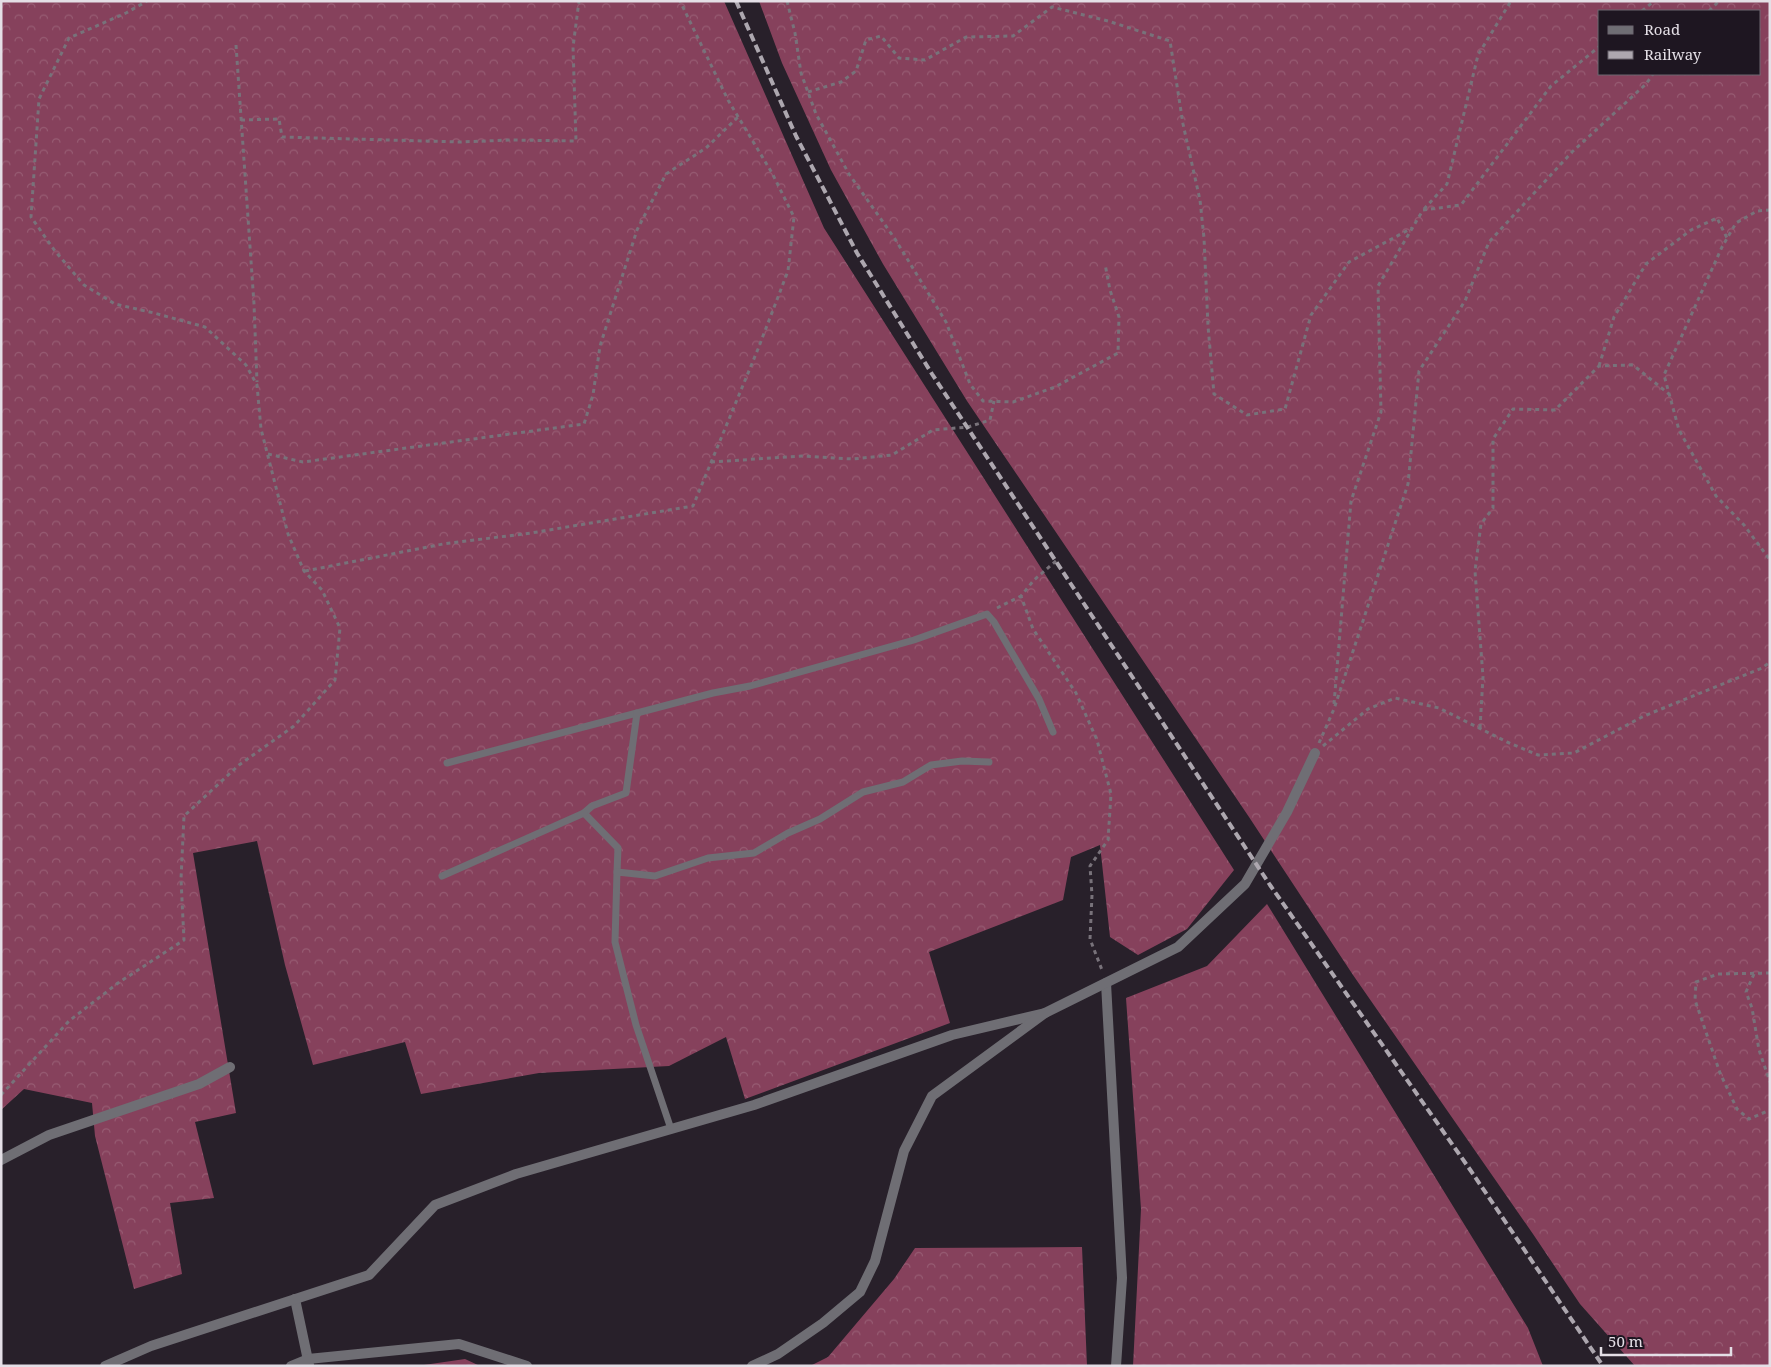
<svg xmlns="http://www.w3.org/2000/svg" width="1771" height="1367" font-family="'Noto Serif',serif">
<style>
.forest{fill:url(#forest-crowns);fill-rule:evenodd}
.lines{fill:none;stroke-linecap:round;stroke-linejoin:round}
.path{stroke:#78727a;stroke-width:3;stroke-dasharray:4 4;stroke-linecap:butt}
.lane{stroke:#6f6e74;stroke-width:7}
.street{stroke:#6f6e74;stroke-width:10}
.rail{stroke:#ada7af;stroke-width:4;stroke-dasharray:8 4;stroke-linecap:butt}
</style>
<defs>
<pattern id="forest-crowns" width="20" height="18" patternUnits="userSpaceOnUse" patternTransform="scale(1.25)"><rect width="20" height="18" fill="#86415c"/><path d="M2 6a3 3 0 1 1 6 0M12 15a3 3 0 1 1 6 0" fill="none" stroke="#975c73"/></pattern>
</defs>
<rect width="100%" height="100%" fill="#28202a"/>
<g class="forest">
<polygon points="1,1 724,1 824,228 1234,870 1187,929 1138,955 1110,937 1100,845 1071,857 1063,900 929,952 950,1023 745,1099 726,1037 669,1066 539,1073 421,1094 405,1042 313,1065 285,965 257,841 193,853 236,1113 195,1122 214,1198 170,1203 182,1274 134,1289 95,1136 92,1103 24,1089 1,1110"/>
<path d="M 759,1 L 1770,1 L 1770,1366 L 1635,1366 L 1580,1304 L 1533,1234 L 1353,975 L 1249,817 L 967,401 L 883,264 L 831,170 L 782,63 ZM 1600,11 L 1760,11 L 1760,74 L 1600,74 Z"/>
<polygon points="1267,904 1528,1328 1543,1366 1133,1366 1141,1209 1126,998 1207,966"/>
<polygon points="1082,1247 1087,1366 810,1366 828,1357 894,1279 915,1248"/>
<polygon points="465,1359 480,1366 417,1366"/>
</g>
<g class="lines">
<g class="path">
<polyline points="787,1 795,33 801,73 816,114 849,174 895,239 946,322 970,384 983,401 1013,402 1055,387 1118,353 1119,317 1110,290 1105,264"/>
<polyline points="1642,11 1654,1"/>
<polyline points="1709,11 1719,1"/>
<polyline points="236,45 254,304 257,382"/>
<polyline points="808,92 841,82 856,71 866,40 881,36 899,58 925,60 966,37 1013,36 1052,7 1108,21 1170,41 1183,124 1200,200 1204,238 1208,326 1214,394 1247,415 1285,409 1311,315 1349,262 1412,228"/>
<polyline points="241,120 279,119 282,137 460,142 510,140 576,141 573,47 579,1"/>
<polyline points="1424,209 1447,184 1478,55 1511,1"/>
<polyline points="1770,210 1757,211 1736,223 1722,247 1664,375 1679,430 1716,496 1744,525 1770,560"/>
<polyline points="1599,366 1614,317 1646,264 1691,230 1717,218 1727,238"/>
<polyline points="268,454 303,462 584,424 593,395 600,346 637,230 666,174 706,148 738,117"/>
<polyline points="711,462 802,456 853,459 892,455 933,430 968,427 990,420 994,401"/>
<polyline points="1056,561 1034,580 1021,596 1033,629 1076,693 1097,740 1111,794 1108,840 1090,866 1092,895 1090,939 1102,970"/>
<polyline points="305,571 443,544 531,533 693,506 758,349 788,271 794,217 772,173 728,100 680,1"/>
<polyline points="997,608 1021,596"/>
<polyline points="1334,704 1351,501 1381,412 1378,286 1423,210 1461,205 1551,86 1600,46"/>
<polyline points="1480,728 1483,677 1475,571 1481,524 1493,508 1493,439 1513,409 1555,410 1599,366 1633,365 1669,394"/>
<polyline points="1319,743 1334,709 1408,484 1419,371 1465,301 1489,242 1572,152 1646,84 1653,74"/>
<polyline points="1323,746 1368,709 1395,698 1439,708 1507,742 1538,755 1574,753 1644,716 1762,668 1770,662"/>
<polyline points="1770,973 1718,974 1696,982 1695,1000 1720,1073 1737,1109 1749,1119 1770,1110"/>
<polyline points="1754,974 1746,992 1752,1008 1759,1050 1770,1082"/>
<polyline points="1,1095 69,1021 118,983 184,940 181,879 184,816 239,765 294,726 335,680 340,628 322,590 304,571 288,534 261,429 257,385 246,365 205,327 154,313 115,304 84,285 55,251 31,217 39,99 69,38 126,13 147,1"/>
</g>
<g class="lane">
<polyline points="447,763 713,693 750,686 914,640 987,614 994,622 1039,699 1053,732"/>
<polyline points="617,872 618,848 584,813 592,806 626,793 637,713"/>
<polyline points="442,876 584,813"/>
<polyline points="671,1129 636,1025 615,942 617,872 655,876 708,858 754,853 788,833 820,819 863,792 903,782 931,765 962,761 989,762"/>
</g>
<g class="street">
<polyline points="1106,983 1122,1278 1116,1366"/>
<polyline points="1,1160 49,1135 199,1084 230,1067"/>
<polyline points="295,1299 309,1365"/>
<polyline points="105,1366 151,1346 369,1275 435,1205 516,1174 754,1105 952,1035 1045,1013"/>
<polyline points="291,1366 308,1359 459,1344 527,1366"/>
<polyline points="752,1366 778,1354 823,1323 860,1292 875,1261 904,1151 932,1096 1045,1013 1178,947 1245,884 1287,812 1315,753"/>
</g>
<polyline class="rail" points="736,1 796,136 857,253 932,374 1270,885 1471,1171 1603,1366"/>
</g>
<rect width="1771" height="1367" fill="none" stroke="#e4dfe6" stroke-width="5"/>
<rect x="1598" y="10" width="162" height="65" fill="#1e1621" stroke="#6d6670"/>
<rect x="1608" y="26" width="25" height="8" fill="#6f6e74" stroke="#6d6670"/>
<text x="1644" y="35" font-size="15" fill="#e4dfe6">Road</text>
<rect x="1608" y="51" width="25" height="8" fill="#ada7af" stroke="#6d6670"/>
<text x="1644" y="60" font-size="15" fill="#e4dfe6">Railway</text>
<path d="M1601 1347v8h130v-8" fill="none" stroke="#e4dfe6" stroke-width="2.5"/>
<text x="1608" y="1347" font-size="15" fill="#e4dfe6" stroke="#1e1621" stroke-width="4" paint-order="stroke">50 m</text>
</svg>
